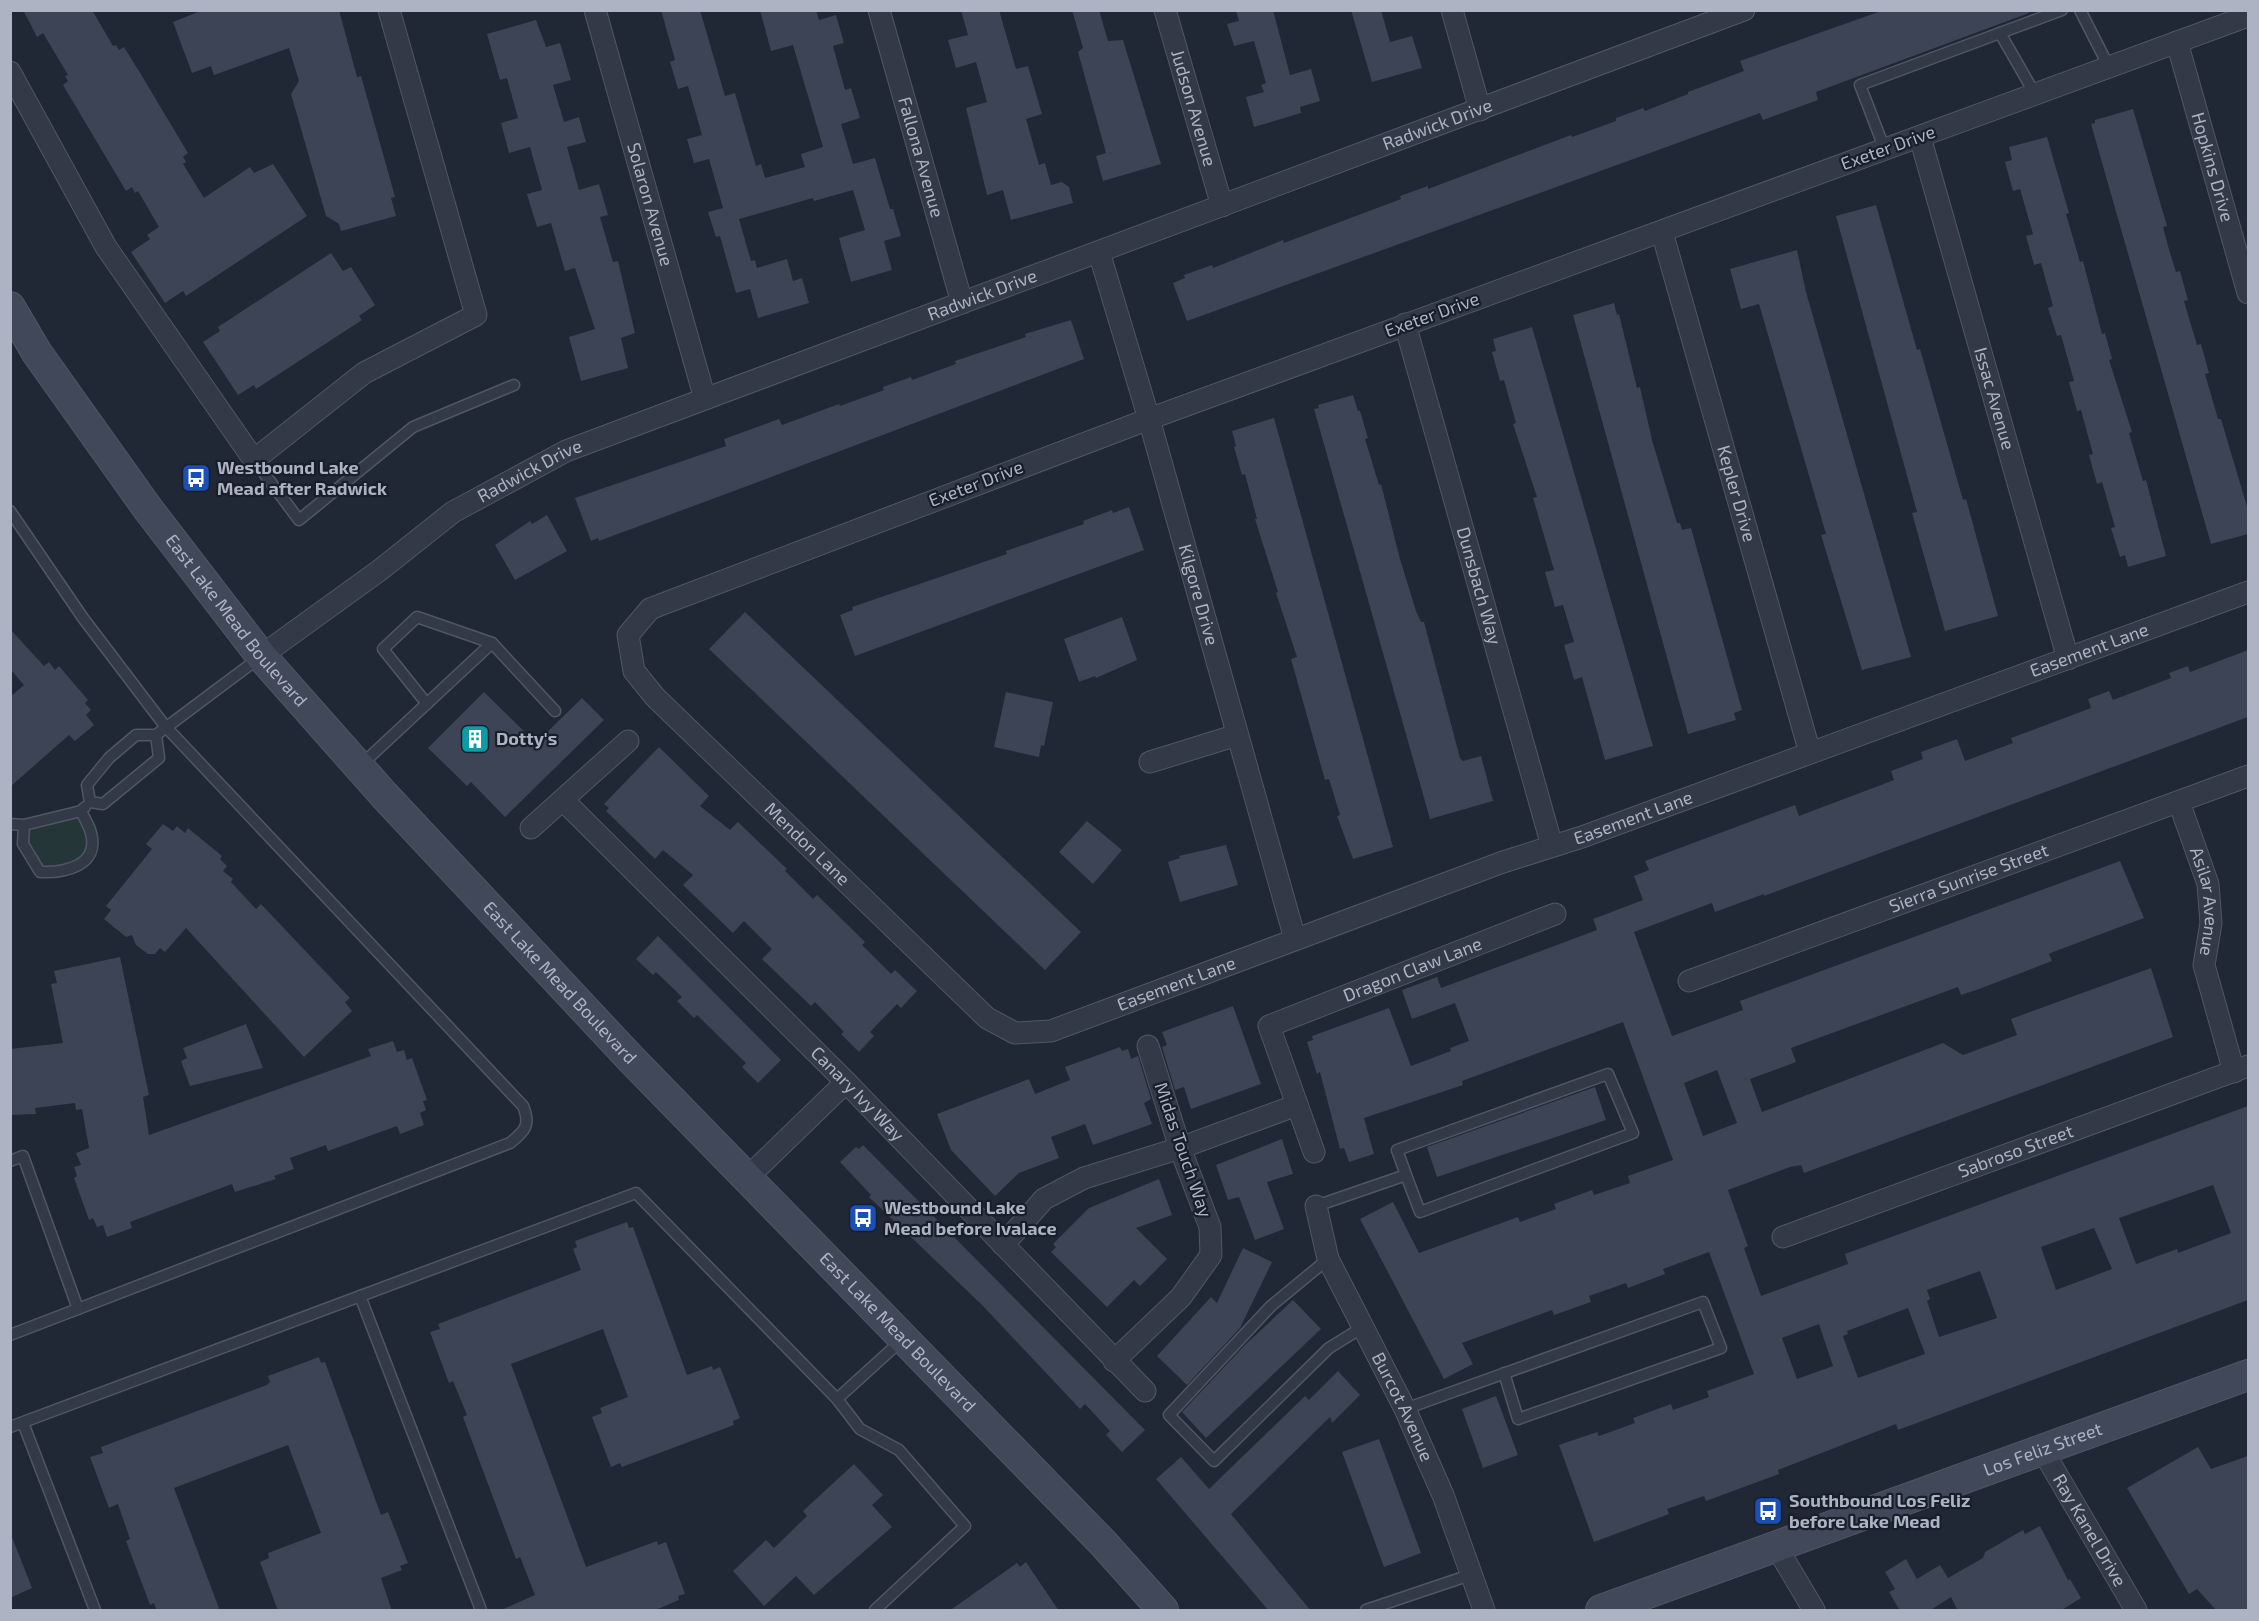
<svg xmlns="http://www.w3.org/2000/svg" width="2259" height="1621" font-family="'Exo 2',sans-serif">
<style>
.green{fill:#253639}
.building{fill:#3c4456;fill-rule:evenodd}
.lines{fill:none;stroke-linecap:round;stroke-linejoin:round}
.lane-casing{stroke:#515664;stroke-width:13}
.street-casing{stroke:#515664;stroke-width:23}
.secondary-casing{stroke:#515664;stroke-width:32}
.lane{stroke:#333946;stroke-width:10}
.street{stroke:#333946;stroke-width:21}
.secondary{stroke:#414859;stroke-width:30}
.labels{text-anchor:middle;stroke-width:4.5;stroke-linejoin:round;paint-order:stroke}
.street-label{font-size:18px;fill:#adb3c3;stroke:#191e2b}
.poi-label{font-size:18px;font-weight:bold;fill:#adb3c3;stroke:#191e2b;text-anchor:start}
</style>
<rect width="100%" height="100%" fill="#202735"/>
<polygon class="green" points="81,811 92,834 80,865 40,872 31,859 24,825"/>
<g class="building">
<polygon points="23,10 92,10 113,46 116,45 119,50 124,47 139,71 188,153 183,157 186,162 183,164 204,198 250,167 254,173 273,164 307,216 186,296 183,291 165,303 131,252 150,239 147,235 159,227 138,191 135,193 132,187 126,191 63,85 68,81 65,76 68,75 43,33 37,37"/>
<polygon points="203,10 339,10 357,77 361,76 387,168 395,197 391,198 396,216 341,231 339,224 326,216 291,94 299,81 289,48 214,75 211,66 192,73 173,22"/>
<polygon points="661,10 700,10 725,96 735,93 756,166 761,164 765,178 805,167 801,154 823,147 793,45 771,51 760,10 816,10 819,20 836,15 844,43 833,46 845,90 851,88 860,118 841,124 853,164 875,158 890,209 893,209 901,236 884,241 892,270 851,282 839,238 865,230 853,190 814,201 813,198 739,219 751,261 755,260 757,268 787,259 793,281 802,278 809,303 758,318 750,289 736,293 720,236 716,237 708,212 723,208 709,159 694,163 687,139 702,135 688,86 678,89 670,62 675,60"/>
<polygon points="961,10 999,10 1016,69 1028,66 1042,114 1026,119 1039,165 1045,163 1051,185 1062,182 1069,187 1073,203 1011,220 1003,190 987,195 966,108 987,102 976,62 956,68 948,40 968,35"/>
<polygon points="1072,10 1099,10 1108,41 1123,40 1161,164 1103,181 1096,156 1106,153 1078,52 1083,48"/>
<polygon points="1236,10 1273,10 1290,75 1311,69 1320,101 1300,107 1301,113 1254,127 1246,97 1264,92 1261,85 1266,83 1254,41 1234,46 1227,24 1239,21"/>
<polygon points="1351,10 1381,10 1390,42 1412,36 1422,68 1372,82"/>
<polygon points="1884,10 2028,10 2029,13 1816,92 1818,100 1763,120 1760,113 1187,321 1173,283 1185,278 1184,275 1212,265 1213,268 1283,240 1284,243 1401,199 1400,196 1428,186 1428,189 1571,135 1572,137 1616,121 1616,118 1643,108 1645,111 1688,94 1688,92 1744,71 1740,61"/>
<polygon points="536,20 546,47 560,43 571,80 553,85 564,122 579,117 586,142 567,147 579,190 599,184 608,215 600,217 613,262 618,261 635,333 621,338 628,368 581,381 569,337 595,329 575,268 565,271 551,223 537,227 527,194 542,190 530,147 509,153 501,123 518,118 507,78 500,80 487,34"/>
<polygon points="2133,109 2167,226 2163,227 2168,246 2176,272 2180,271 2188,300 2184,301 2197,345 2201,344 2209,373 2205,374 2218,419 2221,419 2248,510 2248,534 2211,544 2091,124 2095,123 2095,120"/>
<polygon points="2047,137 2069,213 2066,214 2080,262 2083,261 2102,334 2105,333 2112,359 2109,360 2132,432 2129,433 2143,481 2146,480 2166,556 2128,567 2125,555 2120,557 2111,528 2115,527 2102,482 2097,484 2089,455 2093,454 2081,410 2077,411 2069,382 2074,381 2061,335 2057,336 2048,308 2053,306 2041,263 2034,265 2026,236 2033,234 2020,189 2013,191 2005,162 2012,160 2009,147"/>
<polygon points="1876,205 1917,350 1920,349 1963,500 1966,499 1998,616 1945,631 1912,513 1917,512 1836,216"/>
<polygon points="1797,250 1806,292 1911,657 1862,670 1821,535 1826,534 1759,304 1741,309 1730,269"/>
<polygon points="331,253 343,271 351,267 375,305 359,316 362,320 256,389 254,385 238,395 203,342 220,331 218,327"/>
<polygon points="1614,303 1617,315 1619,314 1637,388 1640,387 1652,440 1677,523 1680,523 1682,530 1691,528 1742,710 1734,713 1736,720 1688,734 1573,315"/>
<polygon points="1071,320 1084,359 742,488 599,541 598,538 591,541 575,498 726,446 724,439 779,419 782,425 839,404 840,406 884,390 883,387 911,377 912,380 956,364 955,361 1026,337 1025,334"/>
<polygon points="1532,327 1653,746 1605,760 1582,677 1574,680 1564,645 1574,642 1563,605 1555,607 1545,572 1554,570 1533,498 1537,497 1513,424 1516,423 1504,380 1500,381 1492,352 1496,351 1493,339"/>
<polygon points="1353,395 1358,411 1360,411 1368,438 1365,439 1379,485 1381,484 1400,559 1416,611 1421,622 1424,622 1460,758 1463,761 1481,756 1493,801 1430,819 1314,409 1319,408 1318,405"/>
<polygon points="1274,418 1393,847 1353,859 1337,816 1340,815 1329,779 1325,780 1291,659 1297,657 1276,593 1278,592 1255,519 1257,519 1245,474 1242,475 1234,447 1236,446 1232,431"/>
<polygon points="1129,507 1144,550 855,656 840,615 853,610 852,607 1007,554 1006,551 1084,524 1083,521 1112,510 1113,513"/>
<polygon points="547,515 567,551 515,580 495,545 530,521 532,524"/>
<polygon points="745,612 1081,932 1045,970 709,649"/>
<polygon points="1122,617 1137,660 1096,678 1095,676 1079,682 1064,639"/>
<polygon points="10,629 44,666 49,662 55,670 59,666 88,700 85,703 91,710 86,715 94,725 75,741 69,735 10,787 10,697 24,685 10,669"/>
<path d="M 2248,650 L 2248,717 L 1764,896 L 1764,894 L 1715,912 L 1712,903 L 1634,932 L 1672,1036 L 1743,1010 L 1740,1001 L 2120,861 L 2144,918 L 2053,952 L 2049,954 L 2052,961 L 1979,989 L 1961,995 L 1958,987 L 1791,1048 L 1796,1062 L 1750,1079 L 1762,1112 L 1943,1043 L 1963,1055 L 2017,1035 L 2011,1019 L 2151,968 L 2173,1037 L 1804,1173 L 1801,1165 L 1790,1167 L 1728,1190 L 1748,1246 L 1744,1248 L 1761,1296 L 1848,1264 L 1845,1254 L 2248,1106 L 2248,1300 L 1898,1430 L 1896,1424 L 1778,1470 L 1779,1474 L 1706,1501 L 1704,1496 L 1667,1509 L 1669,1514 L 1594,1542 L 1559,1445 L 1597,1432 L 1599,1436 L 1635,1423 L 1633,1418 L 1671,1404 L 1673,1410 L 1709,1397 L 1707,1391 L 1754,1374 L 1709,1252 L 1663,1269 L 1665,1274 L 1628,1288 L 1626,1283 L 1589,1296 L 1591,1302 L 1554,1315 L 1552,1310 L 1462,1343 L 1473,1364 L 1444,1379 L 1360,1219 L 1393,1202 L 1419,1253 L 1518,1217 L 1520,1222 L 1556,1209 L 1554,1204 L 1592,1190 L 1594,1195 L 1630,1183 L 1628,1176 L 1673,1160 L 1623,1022 L 1462,1081 L 1463,1085 L 1364,1118 L 1374,1154 L 1349,1162 L 1344,1148 L 1340,1149 L 1320,1072 L 1317,1074 L 1307,1042 L 1313,1040 L 1312,1036 L 1389,1008 L 1411,1066 L 1451,1051 L 1450,1048 L 1469,1041 L 1455,1003 L 1412,1019 L 1402,990 L 1437,977 L 1441,988 L 1597,930 L 1593,919 L 1643,900 L 1634,876 L 1649,870 L 1645,861 L 1795,805 L 1799,816 L 1894,780 L 1891,771 L 1923,759 L 1921,752 L 1957,739 L 1965,761 L 2013,743 L 2011,738 L 2091,708 L 2088,699 L 2109,691 L 2113,700 L 2171,678 L 2169,673 L 2188,666 L 2190,672 ZM 1717,1070 L 1737,1123 L 1703,1136 L 1684,1083 ZM 2213,1185 L 2231,1233 L 2178,1253 L 2177,1249 L 2136,1264 L 2119,1218 ZM 2094,1228 L 2112,1269 L 2056,1290 L 2041,1247 ZM 1980,1271 L 1997,1318 L 1939,1337 L 1927,1301 L 1930,1299 L 1927,1290 ZM 1908,1308 L 1925,1354 L 1858,1378 L 1843,1336 L 1848,1334 L 1847,1331 ZM 1819,1324 L 1833,1366 L 1797,1379 L 1782,1338 Z"/>
<polygon points="484,692 536,743 582,698 604,720 505,817 471,782 467,786 428,748"/>
<polygon points="1006,692 1053,702 1044,746 1041,745 1039,757 994,747"/>
<polygon points="659,747 709,796 700,806 730,830 738,822 787,869 785,871 813,899 817,895 852,929 865,942 862,945 891,974 895,970 917,991 901,1008 897,1004 870,1032 874,1036 859,1052 841,1034 844,1032 815,1002 811,1006 762,959 772,949 744,921 733,933 683,885 693,875 663,850 655,859 606,811 609,808 604,804"/>
<polygon points="1087,821 1122,850 1093,884 1059,852"/>
<polygon points="163,824 173,831 177,826 185,833 188,828 222,856 220,859 227,866 223,871 233,879 231,882 256,909 261,904 350,998 345,1002 352,1011 304,1057 186,928 165,952 160,948 155,954 148,954 136,945 132,935 126,937 104,919 111,910 106,906 152,849 146,844"/>
<polygon points="1226,845 1238,885 1180,902 1168,862 1180,858 1179,856"/>
<polygon points="658,936 781,1060 758,1083 742,1067 746,1063 697,1015 694,1018 677,1001 682,997 656,972 653,975 636,959"/>
<polygon points="120,957 149,1095 143,1097 149,1135 371,1056 368,1049 393,1041 397,1052 404,1050 407,1060 412,1058 427,1100 423,1101 426,1110 420,1113 424,1125 400,1134 397,1126 328,1151 326,1145 290,1158 294,1169 274,1176 276,1179 235,1192 232,1184 130,1222 132,1228 107,1237 103,1225 97,1227 93,1218 89,1220 74,1178 77,1176 74,1167 81,1165 76,1153 89,1148 82,1109 76,1110 75,1103 35,1108 36,1114 10,1115 10,1049 63,1043 51,984 57,983 54,971"/>
<polygon points="1233,1006 1261,1084 1191,1109 1184,1087 1175,1090 1162,1047 1167,1045 1162,1032"/>
<polygon points="246,1024 263,1068 190,1086 181,1061 187,1058 183,1048"/>
<polygon points="1120,1047 1122,1051 1128,1049 1131,1059 1138,1056 1151,1099 1144,1103 1152,1124 1093,1145 1085,1124 1051,1137 1059,1158 1019,1173 995,1196 951,1150 937,1114 1029,1079 1035,1094 1070,1080 1065,1067"/>
<polygon points="1595,1087 1606,1120 1437,1177 1427,1147"/>
<polygon points="1282,1139 1293,1174 1267,1182 1284,1229 1255,1240 1239,1197 1228,1200 1216,1165"/>
<polygon points="863,1145 1145,1430 1122,1452 1106,1435 1110,1431 1085,1404 1080,1409 982,1305 869,1197 871,1195 840,1162 856,1147 859,1149"/>
<polygon points="1159,1179 1172,1215 1136,1228 1167,1259 1140,1286 1134,1280 1107,1307 1051,1252 1056,1247 1053,1244 1089,1208"/>
<polygon points="627,1222 629,1228 633,1227 687,1375 712,1366 713,1370 720,1367 740,1418 733,1421 734,1425 622,1467 620,1463 611,1467 592,1417 602,1413 600,1408 628,1397 603,1329 511,1364 586,1567 657,1541 658,1545 666,1542 685,1594 678,1596 679,1600 653,1611 499,1611 535,1595 520,1557 516,1559 463,1417 467,1415 453,1381 449,1383 430,1332 440,1329 438,1324 581,1270 573,1249 577,1247 575,1241"/>
<polygon points="1243,1248 1272,1262 1240,1328 1187,1385 1157,1356 1211,1297 1217,1303"/>
<polygon points="1293,1300 1321,1329 1206,1438 1182,1412 1244,1346"/>
<polygon points="319,1357 321,1363 325,1362 381,1515 388,1512 408,1563 400,1566 402,1570 381,1578 392,1611 278,1611 260,1562 269,1558 268,1553 321,1533 288,1445 174,1488 220,1611 157,1611 154,1603 150,1605 126,1541 130,1539 118,1504 109,1508 90,1457 103,1453 101,1447 267,1385 270,1382 268,1376"/>
<polygon points="1338,1371 1360,1395 1332,1423 1330,1417 1231,1514 1311,1611 1269,1611 1156,1479 1181,1457 1209,1489 1305,1396 1309,1400"/>
<polygon points="1496,1396 1518,1455 1483,1468 1462,1409"/>
<polygon points="1379,1439 1421,1553 1384,1567 1342,1452"/>
<polygon points="2198,1447 2211,1469 2248,1456 2248,1611 2217,1611 2197,1589 2189,1594 2127,1488"/>
<polygon points="854,1464 883,1495 872,1505 892,1527 814,1595 796,1576 764,1606 733,1571 766,1540 774,1548 807,1516 803,1511"/>
<polygon points="2040,1526 2068,1580 2070,1579 2081,1598 2060,1611 1958,1611 1951,1597 1929,1611 1900,1611 1889,1592 1895,1589 1885,1572 1906,1559 1917,1579 1940,1565 1948,1578 1983,1558 1985,1552 2023,1530 2025,1534"/>
<polygon points="12,1537 32,1588 10,1598 10,1538"/>
<polygon points="1026,1562 1059,1611 949,1611 1017,1563 1020,1567"/>
</g>
<g class="lines">
<g class="lane-casing">
<g id="lane">
<polyline points="2080,10 2109,67"/>
<polyline points="2000,33 2035,94"/>
<polyline points="1885,150 1860,85 2062,10"/>
<polyline points="254,460 299,520 413,427 514,385"/>
<path d="M 10,511 L 83,618 L 165,726 L 523,1106 C 531,1125 525,1131 510,1143 L 10,1335"/>
<polyline points="427,704 383,649 417,617 492,643"/>
<polyline points="361,765 492,643 555,711"/>
<polyline points="90,802 87,785 109,758 136,735 156,735 259,658"/>
<polyline points="90,802 103,804 159,758 156,735"/>
<polyline points="10,824 24,825 81,811 85,807"/>
<path d="M 24,825 L 23,844 L 40,872 C 64,873 100,866 91,833 C 89,825 84,818 81,811"/>
<polyline points="10,1161 23,1156 78,1309"/>
<polyline points="1316,1206 1406,1175 1397,1150 1608,1074 1633,1133 1420,1212 1406,1175"/>
<polyline points="1328,1259 1271,1306 1169,1415 1214,1461 1329,1348 1363,1327"/>
<polyline points="360,1296 481,1610"/>
<polyline points="837,1399 903,1339"/>
<polyline points="1405,1409 1703,1302 1721,1348 1518,1419 1504,1373"/>
<polyline points="23,1423 95,1610"/>
<polyline points="10,1427 636,1193 837,1399 860,1429 899,1450 965,1526 875,1610"/>
<polyline points="1366,1610 1470,1575"/>
</g>
</g>
<g class="street-casing">
<g id="street">
<path id="s1" d="M 595,10 L 705,399"/>
<path id="s2" d="M 879,10 L 962,303"/>
<path id="s3" d="M 1165,10 L 1222,206"/>
<polyline points="1452,10 1480,110"/>
<path id="s4" d="M 2248,16 L 1149,419 L 660,605 L 650,609 L 628,635 L 634,671 L 655,697 L 987,1018 L 1015,1033 L 1051,1031 L 1503,862 L 1582,837 L 2248,592"/>
<path id="s5" d="M 2177,42 L 2248,293"/>
<polyline points="10,72 106,247 254,460 364,373 476,315 389,10"/>
<path id="s6" d="M 1920,137 L 2068,659"/>
<path id="s7" d="M 1662,232 L 1810,753"/>
<path id="s8" d="M 1099,252 L 1149,419 L 1295,939"/>
<path id="s9" d="M 1405,324 L 1552,846"/>
<path id="s10" d="M 261,656 L 380,570 L 453,512 L 566,451 L 1744,10"/>
<polyline points="1150,762 1237,735"/>
<path id="s11" d="M 563,800 L 846,1082 L 1145,1391"/>
<path id="s12" d="M 2179,802 L 2208,884 L 2211,923 L 2204,965 L 2234,1072"/>
<polyline points="531,828 628,741"/>
<path id="s13" d="M 1689,981 L 2248,776"/>
<path id="s14" d="M 1314,1152 L 1269,1026 L 1555,914"/>
<polyline points="747,1178 846,1082"/>
<path id="s15" d="M 1316,1206 L 1328,1259 L 1405,1409 L 1443,1495 L 1484,1610"/>
<path id="s16" d="M 1783,1237 L 2248,1066"/>
<polyline points="1003,1245 1044,1199 1084,1178 1180,1148 1297,1105"/>
<polyline points="1114,1361 1181,1297 1211,1255 1210,1227 1180,1148 1148,1046"/>
<path id="s17" d="M 2043,1451 L 2136,1610"/>
<polyline points="1777,1548 1814,1610"/>
</g>
</g>
<g class="secondary-casing">
<g id="secondary">
<path id="s18" d="M 10,307 L 37,353 L 148,509 L 261,656 L 384,795 L 631,1059 L 1103,1543 L 1163,1610"/>
<path id="s19" d="M 1601,1610 L 2248,1375"/>
</g>
</g>
<use href="#lane" class="lane"/>
<use href="#street" class="street"/>
<use href="#secondary" class="secondary"/>
</g>
<defs>
<g id="bus-square" transform="scale(1.5)"><rect x="-9" y="-9" width="18" height="18" rx="4" fill="#1a4fb4" stroke="#191e2b"/><path d="M-5-6H5V4H4V6H2V4H-2V6H-4V4H-5ZM-3.5-4V0h7V-4ZM-3.5 1.2v1.5H-2V1.2ZM2 1.2v1.5H3.5V1.2Z" fill="#fff"/></g>
<g id="building-square" transform="scale(1.5)"><rect x="-9" y="-9" width="18" height="18" rx="4" fill="#0f9aa8" stroke="#191e2b"/><path d="M-4-6H4V6H1V3H-1V6H-4ZM-2.5-4.3h1.7v1.8h-1.7ZM.8-4.3h1.7v1.8H.8ZM-2.5-1h1.7V.8h-1.7ZM.8-1h1.7V.8H.8Z" fill="#fff"/></g>
</defs>
<g fill-rule="evenodd">
<use href="#bus-square" x="196" y="478"/>
<use href="#building-square" x="475" y="739"/>
<use href="#bus-square" x="863" y="1218"/>
<use href="#bus-square" x="1768" y="1511"/>
</g>
<g class="labels">
<g class="street-label">
<text dy="6" stroke="none"><textPath href="#s3" startOffset="102">Judson Avenue</textPath></text>
<text dy="6" stroke="none"><textPath href="#s10" startOffset="1299">Radwick Drive</textPath></text>
<text transform="translate(1888 148) rotate(-20)" y="6">Exeter Drive</text>
<text dy="6" stroke="none"><textPath href="#s2" startOffset="153">Fallona Avenue</textPath></text>
<text dy="6" stroke="none"><textPath href="#s5" startOffset="130">Hopkins Drive</textPath></text>
<text dy="6" stroke="none"><textPath href="#s1" startOffset="202">Solaron Avenue</textPath></text>
<text dy="6" stroke="none"><textPath href="#s10" startOffset="813">Radwick Drive</textPath></text>
<text transform="translate(1432 315) rotate(-20)" y="6">Exeter Drive</text>
<text dy="6" stroke="none"><textPath href="#s6" startOffset="272">Issac Avenue</textPath></text>
<text dy="6" stroke="none"><textPath href="#s10" startOffset="327">Radwick Drive</textPath></text>
<text transform="translate(976 484) rotate(-21)" y="6">Exeter Drive</text>
<text dy="6" stroke="none"><textPath href="#s7" startOffset="272">Kepler Drive</textPath></text>
<text dy="6" stroke="none"><textPath href="#s9" startOffset="272">Dunsbach Way</textPath></text>
<text dy="6" stroke="none"><textPath href="#s8" startOffset="357">Kilgore Drive</textPath></text>
<text dy="6" stroke="none"><textPath href="#s18" startOffset="387">East Lake Mead Boulevard</textPath></text>
<text dy="6" stroke="none"><textPath href="#s4" startOffset="3444">Easement Lane</textPath></text>
<text dy="6" stroke="none"><textPath href="#s4" startOffset="2958">Easement Lane</textPath></text>
<text dy="6" stroke="none"><textPath href="#s4" startOffset="2020">Mendon Lane</textPath></text>
<text dy="6" stroke="none"><textPath href="#s13" startOffset="298">Sierra Sunrise Street</textPath></text>
<text dy="6" stroke="none"><textPath href="#s12" startOffset="104">Asilar Avenue</textPath></text>
<text dy="6" stroke="none"><textPath href="#s14" startOffset="288">Dragon Claw Lane</textPath></text>
<text dy="6" stroke="none"><textPath href="#s18" startOffset="873">East Lake Mead Boulevard</textPath></text>
<text dy="6" stroke="none"><textPath href="#s4" startOffset="2472">Easement Lane</textPath></text>
<text dy="6" stroke="none"><textPath href="#s11" startOffset="416">Canary Ivy Way</textPath></text>
<text transform="translate(1183 1150) rotate(71)" y="6">Midas Touch Way</text>
<text dy="6" stroke="none"><textPath href="#s16" startOffset="248">Sabroso Street</textPath></text>
<text dy="6" stroke="none"><textPath href="#s18" startOffset="1359">East Lake Mead Boulevard</textPath></text>
<text dy="6" stroke="none"><textPath href="#s15" startOffset="220">Burcot Avenue</textPath></text>
<text dy="6" stroke="none"><textPath href="#s19" startOffset="470">Los Feliz Street</textPath></text>
<text dy="6" stroke="none"><textPath href="#s17" startOffset="92">Ray Kanel Drive</textPath></text>
</g>
<g class="poi-label">
<text x="217" y="474">Westbound Lake<tspan x="217" dy="21">Mead after Radwick</tspan></text>
<text x="496" y="745">Dotty's</text>
<text x="884" y="1214">Westbound Lake<tspan x="884" dy="21">Mead before Ivalace</tspan></text>
<text x="1789" y="1507">Southbound Los Feliz<tspan x="1789" dy="21">before Lake Mead</tspan></text>
</g>
</g>
<rect width="2259" height="1621" fill="none" stroke="#adb3c3" stroke-width="24"/>
</svg>
